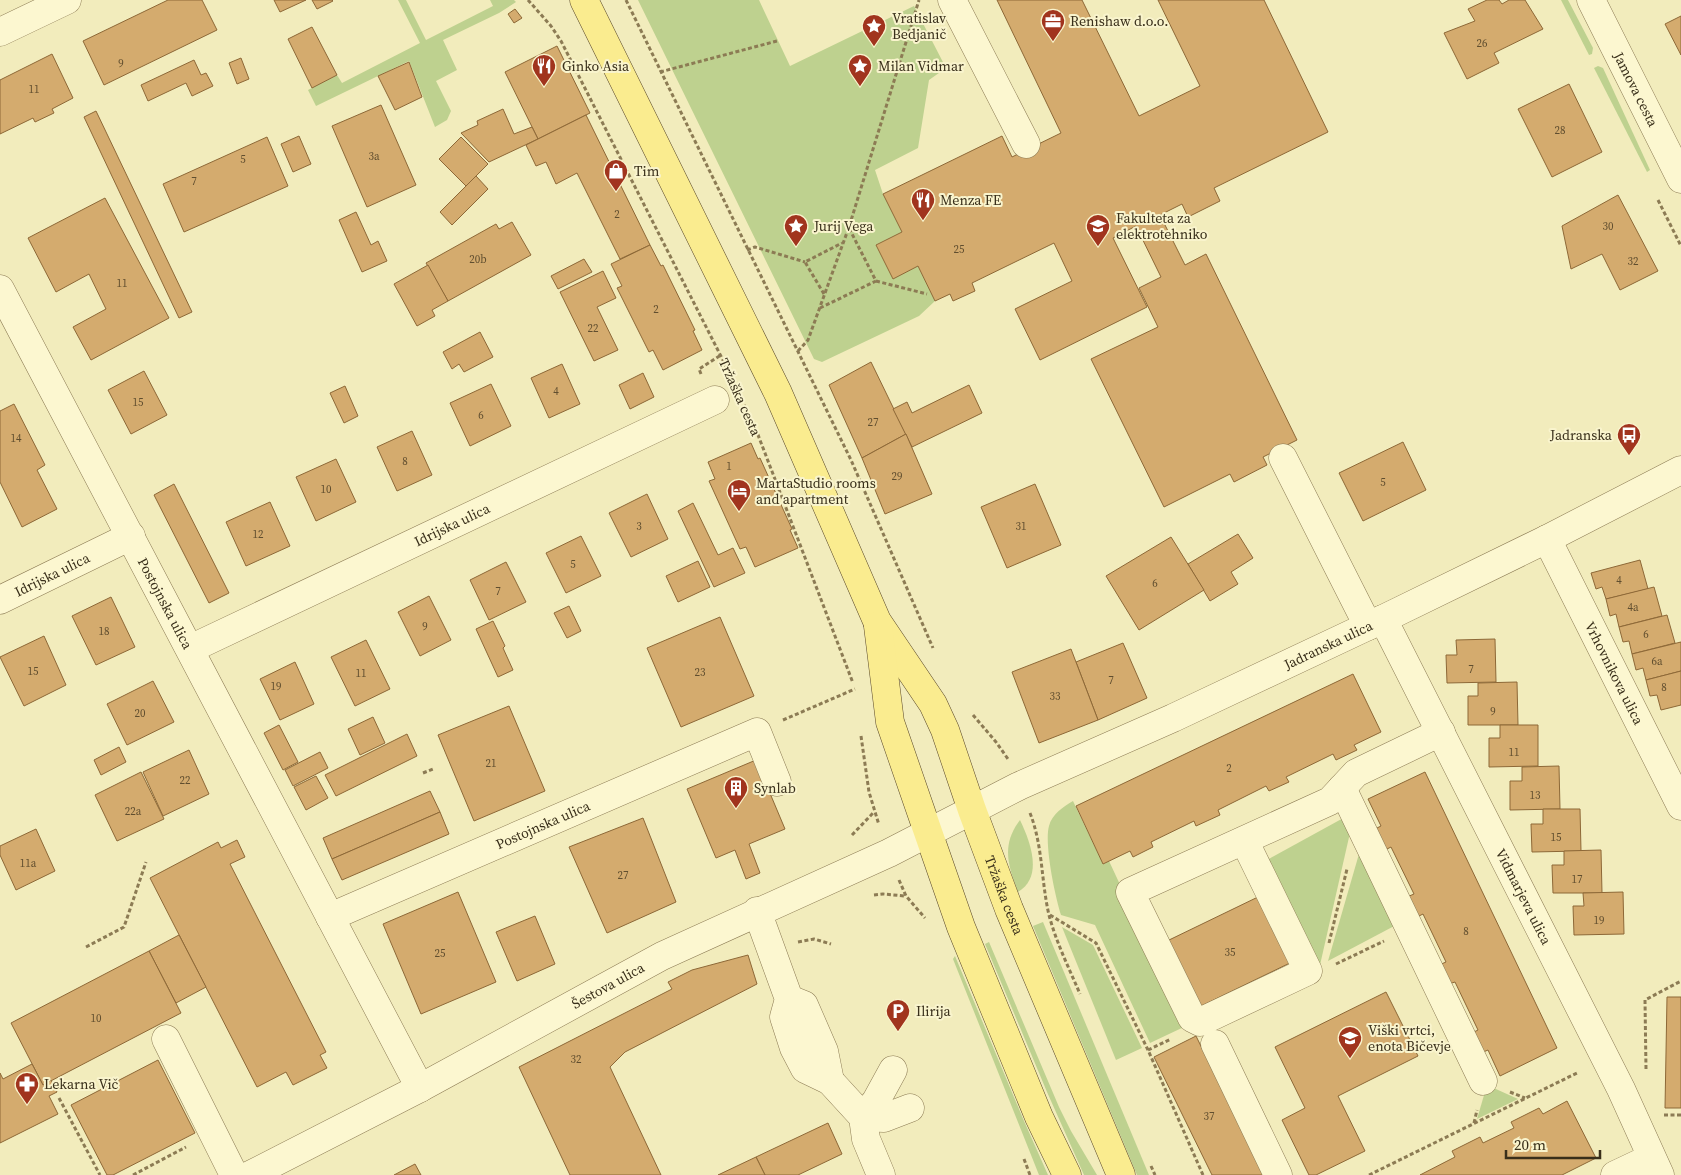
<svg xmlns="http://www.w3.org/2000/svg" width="1681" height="1175" font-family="'Source Serif 4',serif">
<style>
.green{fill:#bed18f}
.building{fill:#d4ab6e;stroke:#8d6837}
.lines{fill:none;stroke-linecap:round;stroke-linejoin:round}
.minor-casing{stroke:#8c7b54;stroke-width:29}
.major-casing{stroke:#594729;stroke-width:29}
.path{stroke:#8c7b54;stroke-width:3;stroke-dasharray:4 2.5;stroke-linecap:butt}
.minor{stroke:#fcf7d0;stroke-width:28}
.major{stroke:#faec8f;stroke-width:28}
.labels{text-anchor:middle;stroke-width:4;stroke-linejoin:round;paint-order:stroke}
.number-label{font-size:11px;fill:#604e2f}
.poi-label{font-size:14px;fill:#392f1a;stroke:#f9f4cd;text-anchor:start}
.street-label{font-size:14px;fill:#392f1a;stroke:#f9f4cd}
</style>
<rect width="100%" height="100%" fill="#f2ecbc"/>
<g class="green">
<polygon points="398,0 406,0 426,40 493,6 490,0 514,0 516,2 499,13 443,40 457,70 436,81 451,111 447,120 435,127 409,61 316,106 308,90 337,75 342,83 420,43"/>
<polygon points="638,0 759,0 790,66 914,6 946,68 929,80 918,148 875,170 883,194 902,232 876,245 893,279 918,266 935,301 919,316 822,362 814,359"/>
<polygon points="1561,0 1568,0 1593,48 1592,54 1589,55"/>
<polygon points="1598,66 1603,68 1650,170 1647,172 1594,68"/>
<path d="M 1073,801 L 1103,864 L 1109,861 L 1186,1026 L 1150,1043 L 1095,925 L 1061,915 C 1055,896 1044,844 1049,826 C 1052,814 1063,807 1073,801 Z"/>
<polygon points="1347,816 1352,824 1320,965 1267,860"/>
<path d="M 1020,820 C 1030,841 1044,877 1018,892 C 1008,865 1001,845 1020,820 Z"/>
<polygon points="1361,847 1398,924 1328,961"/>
<polygon points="1043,922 1149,1175 1137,1175 1033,926"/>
<polygon points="1062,927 1093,945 1142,1048 1116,1060"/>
<polygon points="989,942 1059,1107 1071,1131 1097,1175 1084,1175 1047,1092 985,944"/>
<polygon points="955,956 1024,1121 1048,1175 1039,1175 953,959"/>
<polygon points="1487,1085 1518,1099 1477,1119"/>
</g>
<g class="building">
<polygon points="168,0 202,0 217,30 104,85 83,41"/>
<polygon points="274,0 306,0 280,12"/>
<polygon points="312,0 332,0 333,1 317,9"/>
<polygon points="997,0 1082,0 1139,116 1200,86 1158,0 1264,0 1328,132 1214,188 1220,201 1188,217 1182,204 1160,215 1185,265 1206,254 1297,440 1263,457 1267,465 1234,482 1230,474 1164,507 1091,359 1158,327 1139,288 1161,277 1136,226 1113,238 1147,307 1040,360 1015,309 1072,281 1054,243 972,283 975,291 953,301 950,294 935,301 918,266 893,279 876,245 902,232 883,194 1002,136 1012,157 1061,133"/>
<polygon points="1487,0 1499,0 1502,4 1509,0 1525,0 1543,29 1494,53 1499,63 1467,79 1444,33 1475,21 1468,9"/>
<polygon points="515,9 522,18 514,23 508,14"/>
<polygon points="1681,16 1681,55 1665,24"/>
<polygon points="312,27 337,75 312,88 288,39"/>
<polygon points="557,46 590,113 538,139 505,72"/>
<polygon points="52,54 73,98 52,109 54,113 35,122 33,118 0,134 0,80"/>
<polygon points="241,58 249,79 237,84 229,63"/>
<polygon points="194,60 201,75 206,73 213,86 192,96 186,83 148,101 141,85"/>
<polygon points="409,62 422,97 395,110 378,76"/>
<polygon points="1569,84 1602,152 1552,177 1518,109"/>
<polygon points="381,105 416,185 367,207 332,126"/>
<polygon points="503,109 514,134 532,127 538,139 489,162 461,133 478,125 477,121"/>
<polygon points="96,111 192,312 179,318 84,117"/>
<polygon points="586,115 650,245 620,259 577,173 556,184 546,162 536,166 526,145"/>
<polygon points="299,136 311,164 293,172 281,144"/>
<polygon points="267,137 288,186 184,232 163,184"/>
<polygon points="461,137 488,164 466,186 439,159"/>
<polygon points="476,176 488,189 452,225 440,212"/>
<polygon points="1618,195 1658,271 1620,290 1602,254 1571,269 1562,226"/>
<polygon points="105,198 169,318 91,360 73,327 106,309 89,274 56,292 28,238"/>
<polygon points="356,212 371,245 378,241 387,261 362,272 339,220"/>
<polygon points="512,222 531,255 448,301 426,263 496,224 499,229"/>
<polygon points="650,245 661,266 663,265 695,330 693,331 702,350 663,370 653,350 649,352 617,288 622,286 611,264"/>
<polygon points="584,259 592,272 558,289 551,276"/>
<polygon points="428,265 448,301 432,310 435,316 417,326 394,284"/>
<polygon points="603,271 616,298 597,307 618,350 594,361 560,292"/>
<polygon points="480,332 493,357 464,372 459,364 452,369 443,352"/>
<polygon points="871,362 906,434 862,458 829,385"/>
<polygon points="562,364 580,404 549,418 531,378"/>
<polygon points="144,371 167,415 131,434 108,390"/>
<polygon points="643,373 654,397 630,409 619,385"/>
<polygon points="491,384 511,426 470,446 450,403"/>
<polygon points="969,385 982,413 912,447 893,409 907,402 912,413"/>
<polygon points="345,386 358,416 344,423 330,393"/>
<polygon points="14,404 45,465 37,470 57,509 22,527 0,482 0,411"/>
<polygon points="412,431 432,475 397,491 377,447"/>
<polygon points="906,434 932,494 885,514 862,458"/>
<polygon points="1403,442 1426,490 1363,521 1339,473"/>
<polygon points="751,443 758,459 760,458 792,529 790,530 798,548 755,567 746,547 740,549 709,481 715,479 708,462"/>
<polygon points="336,459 356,502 316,521 296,477"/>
<polygon points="174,484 229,593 209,603 154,495"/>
<polygon points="1035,484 1061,545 1007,568 981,507"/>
<polygon points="647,494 668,539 631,557 609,513"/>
<polygon points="270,502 290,546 246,566 226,522"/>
<polygon points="693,503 718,555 733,548 745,573 714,587 678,511"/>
<polygon points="1238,534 1253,558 1231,572 1238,584 1210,601 1188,564"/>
<polygon points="581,536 601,576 566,593 546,553"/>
<polygon points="1171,537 1204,590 1139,630 1106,576"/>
<polygon points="1640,560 1648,589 1606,599 1602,587 1596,589 1591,573"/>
<polygon points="698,561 710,587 678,602 666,576"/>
<polygon points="506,562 526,602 489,620 470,580"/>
<polygon points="1654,587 1662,616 1619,627 1616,614 1610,616 1606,599"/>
<polygon points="429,596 451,640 420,656 398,612"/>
<polygon points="111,597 135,647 96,665 72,616"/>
<polygon points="569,606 581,631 567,638 554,613"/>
<polygon points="1667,615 1675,643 1632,654 1629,641 1623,642 1619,627"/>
<polygon points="720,617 754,696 681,727 647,648"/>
<polygon points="493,621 505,646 503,648 513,670 498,677 476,629"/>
<polygon points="44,636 66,685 24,706 0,657"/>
<polygon points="1495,639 1496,682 1447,683 1446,655 1457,655 1456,640"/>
<polygon points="366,640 390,689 355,706 331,657"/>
<polygon points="1681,642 1681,671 1646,680 1643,668 1636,670 1632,654"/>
<polygon points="1123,643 1147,698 1098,720 1076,662"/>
<polygon points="1071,649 1098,720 1039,743 1012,672"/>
<polygon points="295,662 314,704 280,720 260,679"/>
<polygon points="1681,671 1681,705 1661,710 1657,695 1650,696 1646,680"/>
<polygon points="1353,674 1381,732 1354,745 1357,750 1336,760 1333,754 1286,777 1289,782 1269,791 1266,786 1218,810 1220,815 1196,826 1194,821 1151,842 1153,847 1133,857 1130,851 1103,864 1076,806"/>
<polygon points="153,681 174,722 127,745 107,704"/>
<polygon points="1517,682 1518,725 1468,725 1468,696 1478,696 1478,683"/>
<polygon points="509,706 545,791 474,821 438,735"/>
<polygon points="373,717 385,743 360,755 348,729"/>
<polygon points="279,725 298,762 283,770 264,733"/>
<polygon points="1500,725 1538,725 1538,766 1489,767 1489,738 1500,738"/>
<polygon points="407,734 417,756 336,796 325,775"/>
<polygon points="119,747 126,762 101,775 94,760"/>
<polygon points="189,750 209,794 163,816 143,772"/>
<polygon points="320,752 328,768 293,786 285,770"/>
<polygon points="756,760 785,829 749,844 760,873 746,879 735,850 716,858 687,789"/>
<polygon points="1559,766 1560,809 1510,810 1510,781 1522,781 1522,767"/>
<polygon points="141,772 164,819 117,841 95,795"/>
<polygon points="1425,772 1557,1048 1500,1076 1488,1050 1481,1053 1472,1033 1478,1030 1455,982 1449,984 1439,965 1446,962 1423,914 1417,917 1407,897 1414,894 1391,847 1385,850 1375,829 1381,826 1368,799"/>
<polygon points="316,776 328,798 306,810 294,787"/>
<polygon points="430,791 440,812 332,859 323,838"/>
<polygon points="1543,809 1580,809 1581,851 1532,852 1531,824 1543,824"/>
<polygon points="440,812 449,834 342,880 332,859"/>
<polygon points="643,818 676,902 607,933 569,847"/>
<polygon points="36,829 55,871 16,890 0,855 0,846"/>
<polygon points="237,840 245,857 230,864 326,1052 320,1055 327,1068 293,1085 286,1072 257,1087 150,878 218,842 221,848"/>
<polygon points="1601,850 1602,893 1553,893 1552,865 1564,865 1564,851"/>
<polygon points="458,892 496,982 421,1014 383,924"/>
<polygon points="1623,892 1624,934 1574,935 1573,906 1584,906 1583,893"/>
<polygon points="1260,896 1292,962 1199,1007 1167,941"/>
<polygon points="535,916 555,964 517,981 496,932"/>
<polygon points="179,935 206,987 176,1003 149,951"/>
<polygon points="149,951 181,1013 43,1085 11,1023"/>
<polygon points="748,955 757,984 625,1052 610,1067 661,1175 570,1175 519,1067 672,989 668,982 692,970"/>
<polygon points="1386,992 1418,1056 1338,1096 1365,1151 1316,1175 1309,1175 1282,1120 1305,1108 1275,1047"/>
<polygon points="1667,997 1681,997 1681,1108 1665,1108"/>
<polygon points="1196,1036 1264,1175 1212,1175 1154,1057"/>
<polygon points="158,1060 195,1133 113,1175 107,1175 71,1105"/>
<polygon points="32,1064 43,1085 51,1080 57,1092 49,1096 58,1114 0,1143 0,1073 3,1079"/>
<polygon points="1567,1101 1596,1158 1562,1175 1420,1175 1455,1157 1452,1151 1480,1137 1483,1143 1514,1128 1511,1122 1539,1108 1543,1114"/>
<polygon points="828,1123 842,1154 798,1175 765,1175 756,1157"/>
<polygon points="756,1157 765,1175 718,1175"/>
<polygon points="415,1164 421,1175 394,1175"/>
</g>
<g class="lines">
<g class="minor-casing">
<g id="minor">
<polyline points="952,0 1026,144"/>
<path id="s1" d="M 1591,0 L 1681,179"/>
<polyline points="0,32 67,0"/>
<path id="s2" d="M 0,289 L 420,1088"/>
<polyline points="1283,458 1368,626"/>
<path id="s3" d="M 1547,539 L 1681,806"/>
<path id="s4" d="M 0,600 L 131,536"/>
<path id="s5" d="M 1383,619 L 1621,1089 L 1660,1175"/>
<path id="s6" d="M 190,649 L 715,400"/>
<polyline points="1342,788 1483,1081"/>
<polyline points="1244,840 1308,971 1200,1022 1192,1018 1130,892 1330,801 1356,773 1441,732"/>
<polyline points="757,911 789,999 784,1017 794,1048 805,1069 830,1081 863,1117 866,1139 881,1175"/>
<path id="s7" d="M 330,917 L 757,732 L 777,782"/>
<polyline points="789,999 804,1005 824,1051 830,1081"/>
<polyline points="166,1039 234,1175"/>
<polyline points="1215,1044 1278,1175"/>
<polyline points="863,1117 876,1101 893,1070"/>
<polyline points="863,1117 884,1118 910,1108"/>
<path id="s8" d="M 250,1175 L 420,1088 L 662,956 L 889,853 L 1019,786 L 1173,718 L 1383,619 L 1547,539 L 1681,470"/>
<polyline points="1615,1175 1651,1158"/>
</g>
</g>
<g class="major-casing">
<g id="major">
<path id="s9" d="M 584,0 L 778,393 L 877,621 L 933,704 L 945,730 L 972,810 L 1009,909 L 1121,1175"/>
<polyline points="878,626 890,722 928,832 961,927 1039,1117 1067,1175"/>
</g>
</g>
<g class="path">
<polyline points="528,0 551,26 561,41 730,374"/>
<polyline points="626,0 851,460 933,648"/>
<polyline points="660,72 777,41"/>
<polyline points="1658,200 1681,246"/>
<polyline points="747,250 755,247 805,262"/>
<polyline points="876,281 927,294"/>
<polyline points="824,294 805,262 842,243"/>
<polyline points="820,308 876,281 849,228"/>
<polyline points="798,351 808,340 849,227 919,0"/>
<polyline points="701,374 699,369 721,355"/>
<polyline points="744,405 755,427 853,683"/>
<polyline points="973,715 996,742 1008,759"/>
<polyline points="783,720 855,689"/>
<polyline points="861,736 869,792 879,825"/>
<polyline points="423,773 433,769"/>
<path d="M 1030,813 C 1043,846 1041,881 1049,915 C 1056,942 1069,968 1080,994"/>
<polyline points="852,835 874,812"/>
<polyline points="899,880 906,896 925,918"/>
<polyline points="874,895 883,894 905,896"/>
<polyline points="1050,915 1096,943 1148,1050 1203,1175"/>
<polyline points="798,942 814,939 831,944"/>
<polyline points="1329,943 1347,869"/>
<polyline points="86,947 124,927 146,862"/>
<polyline points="1336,964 1384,941"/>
<polyline points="1148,1050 1171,1039"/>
<polyline points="1646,1069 1645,1000 1681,981"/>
<polyline points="1510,1092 1525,1098"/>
<polyline points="59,1098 100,1175"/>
<polyline points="1664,1115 1681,1115"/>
<polyline points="1474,1123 1477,1110"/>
<polyline points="1024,1159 1030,1175"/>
<polyline points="1151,1166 1155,1175"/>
<polyline points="133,1175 186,1147"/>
<polyline points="1369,1175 1579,1072"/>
</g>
<use href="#minor" class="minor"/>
<use href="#major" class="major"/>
</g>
<defs>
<g id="office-pin" transform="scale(1.25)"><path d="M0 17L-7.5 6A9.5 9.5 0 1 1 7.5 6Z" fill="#a1341e" stroke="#f9f4cd"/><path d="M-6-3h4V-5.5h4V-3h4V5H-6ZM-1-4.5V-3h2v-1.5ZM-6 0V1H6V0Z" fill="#fff"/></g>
<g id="sight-pin" transform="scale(1.25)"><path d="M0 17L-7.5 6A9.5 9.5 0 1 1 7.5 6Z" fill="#a1341e" stroke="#f9f4cd"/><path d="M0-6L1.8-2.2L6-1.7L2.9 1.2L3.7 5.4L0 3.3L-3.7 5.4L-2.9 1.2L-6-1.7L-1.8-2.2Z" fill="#fff"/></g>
<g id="restaurant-pin" transform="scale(1.25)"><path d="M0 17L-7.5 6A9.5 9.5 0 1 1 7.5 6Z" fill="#a1341e" stroke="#f9f4cd"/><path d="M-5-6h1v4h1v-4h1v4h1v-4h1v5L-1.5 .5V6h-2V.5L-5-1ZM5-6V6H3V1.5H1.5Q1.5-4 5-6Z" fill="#fff"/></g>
<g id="shop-pin" transform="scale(1.25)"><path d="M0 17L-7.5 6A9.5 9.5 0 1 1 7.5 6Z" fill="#a1341e" stroke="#f9f4cd"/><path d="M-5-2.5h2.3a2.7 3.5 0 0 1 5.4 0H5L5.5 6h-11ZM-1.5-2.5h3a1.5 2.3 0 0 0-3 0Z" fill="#fff"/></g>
<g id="university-pin" transform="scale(1.25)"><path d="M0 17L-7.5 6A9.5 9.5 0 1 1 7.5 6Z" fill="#a1341e" stroke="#f9f4cd"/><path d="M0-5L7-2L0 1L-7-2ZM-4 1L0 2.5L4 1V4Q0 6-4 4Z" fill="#fff"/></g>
<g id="bus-pin" transform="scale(1.25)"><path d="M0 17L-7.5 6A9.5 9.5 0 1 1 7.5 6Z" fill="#a1341e" stroke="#f9f4cd"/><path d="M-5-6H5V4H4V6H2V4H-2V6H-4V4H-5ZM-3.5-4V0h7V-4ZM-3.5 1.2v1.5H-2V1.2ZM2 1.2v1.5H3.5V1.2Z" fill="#fff"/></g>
<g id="hotel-pin" transform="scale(1.25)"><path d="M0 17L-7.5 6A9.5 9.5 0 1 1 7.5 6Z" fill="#a1341e" stroke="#f9f4cd"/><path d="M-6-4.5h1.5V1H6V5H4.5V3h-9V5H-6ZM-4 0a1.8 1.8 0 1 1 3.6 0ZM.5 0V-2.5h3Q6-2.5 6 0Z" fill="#fff"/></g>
<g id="building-pin" transform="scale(1.25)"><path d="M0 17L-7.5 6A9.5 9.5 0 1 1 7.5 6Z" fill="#a1341e" stroke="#f9f4cd"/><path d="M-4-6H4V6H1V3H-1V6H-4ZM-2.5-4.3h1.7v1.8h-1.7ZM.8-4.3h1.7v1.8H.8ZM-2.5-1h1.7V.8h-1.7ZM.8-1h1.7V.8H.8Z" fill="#fff"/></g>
<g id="parking-pin" transform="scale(1.25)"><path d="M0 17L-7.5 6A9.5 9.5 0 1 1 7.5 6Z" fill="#a1341e" stroke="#f9f4cd"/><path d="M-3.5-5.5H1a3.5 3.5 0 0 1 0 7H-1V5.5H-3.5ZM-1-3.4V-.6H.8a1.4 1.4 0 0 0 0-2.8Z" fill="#fff"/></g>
<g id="school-pin" transform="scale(1.25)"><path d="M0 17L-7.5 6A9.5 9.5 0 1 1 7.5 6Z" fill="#a1341e" stroke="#f9f4cd"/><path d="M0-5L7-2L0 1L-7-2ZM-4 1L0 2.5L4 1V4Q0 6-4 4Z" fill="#fff"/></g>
<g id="pharmacy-pin" transform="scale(1.25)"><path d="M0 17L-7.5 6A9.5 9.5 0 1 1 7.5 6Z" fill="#a1341e" stroke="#f9f4cd"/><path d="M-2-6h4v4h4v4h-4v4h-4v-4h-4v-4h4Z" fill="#fff"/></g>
</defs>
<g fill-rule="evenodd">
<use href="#office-pin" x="1053" y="21"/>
<use href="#sight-pin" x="874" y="26"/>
<use href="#restaurant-pin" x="544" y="66"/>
<use href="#sight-pin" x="860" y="66"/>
<use href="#shop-pin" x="616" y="171"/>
<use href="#restaurant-pin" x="923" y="200"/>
<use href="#sight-pin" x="796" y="226"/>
<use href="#university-pin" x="1098" y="226"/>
<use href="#bus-pin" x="1629" y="435"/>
<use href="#hotel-pin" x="739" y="491"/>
<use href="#building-pin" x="736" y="788"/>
<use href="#parking-pin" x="898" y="1011"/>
<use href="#school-pin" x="1350" y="1038"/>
<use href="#pharmacy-pin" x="27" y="1084"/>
</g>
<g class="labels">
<g class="number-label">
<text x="1482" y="47">26</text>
<text x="121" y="67">9</text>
<text x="34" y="93">11</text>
<text x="1560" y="134">28</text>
<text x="374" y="160">3a</text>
<text x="243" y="163">5</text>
<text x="194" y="185">7</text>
<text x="617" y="218">2</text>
<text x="1608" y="230">30</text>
<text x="959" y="253">25</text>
<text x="478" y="263">20b</text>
<text x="1633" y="265">32</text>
<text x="122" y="287">11</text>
<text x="656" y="313">2</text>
<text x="593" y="332">22</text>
<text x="556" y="395">4</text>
<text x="138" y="406">15</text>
<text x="481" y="419">6</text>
<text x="873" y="426">27</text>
<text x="16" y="442">14</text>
<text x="405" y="465">8</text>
<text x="729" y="470">1</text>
<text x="897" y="480">29</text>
<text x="1383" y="486">5</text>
<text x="326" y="493">10</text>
<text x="639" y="530">3</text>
<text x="1021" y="530">31</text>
<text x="258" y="538">12</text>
<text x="573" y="568">5</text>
<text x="1619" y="584">4</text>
<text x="1155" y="587">6</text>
<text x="498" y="595">7</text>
<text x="1633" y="611">4a</text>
<text x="425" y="630">9</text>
<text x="104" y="635">18</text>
<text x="1646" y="638">6</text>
<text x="1657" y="665">6a</text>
<text x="1471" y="673">7</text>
<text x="33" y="675">15</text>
<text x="700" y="676">23</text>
<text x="361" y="677">11</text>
<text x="1111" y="684">7</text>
<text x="276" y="690">19</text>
<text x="1664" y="691">8</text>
<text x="1055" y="700">33</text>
<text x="1493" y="715">9</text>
<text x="140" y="717">20</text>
<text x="1514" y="756">11</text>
<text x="491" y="767">21</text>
<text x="1229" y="772">2</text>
<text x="185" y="784">22</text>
<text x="1535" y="799">13</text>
<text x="133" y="815">22a</text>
<text x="1556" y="841">15</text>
<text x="28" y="867">11a</text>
<text x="623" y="879">27</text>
<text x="1577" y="883">17</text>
<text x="1599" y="924">19</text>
<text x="1466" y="935">8</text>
<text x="1230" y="956">35</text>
<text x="440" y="957">25</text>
<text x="96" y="1022">10</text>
<text x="576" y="1063">32</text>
<text x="1209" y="1120">37</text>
</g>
<g class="poi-label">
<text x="892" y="23">Vratislav<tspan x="892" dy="16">Bedjanič</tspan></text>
<text x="1070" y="26">Renishaw d.o.o.</text>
<text x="562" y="71">Ginko Asia</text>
<text x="878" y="71">Milan Vidmar</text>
<text x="634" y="176">Tim</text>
<text x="940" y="205">Menza FE</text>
<text x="1116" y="223">Fakulteta za<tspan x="1116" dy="16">elektrotehniko</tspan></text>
<text x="814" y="231">Jurij Vega</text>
<text x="1612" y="440" text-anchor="end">Jadranska</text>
<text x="756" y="488">MartaStudio rooms<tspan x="756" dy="16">and apartment</tspan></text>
<text x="754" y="793">Synlab</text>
<text x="916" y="1016">Ilirija</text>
<text x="1368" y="1035">Viški vrtci,<tspan x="1368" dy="16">enota Bičevje</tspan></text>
<text x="44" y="1089">Lekarna Vič</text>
</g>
<g class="street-label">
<text dy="5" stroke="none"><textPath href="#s1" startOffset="100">Jamova cesta</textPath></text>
<text transform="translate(740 397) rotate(66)" y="5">Tržaška cesta</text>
<text dy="5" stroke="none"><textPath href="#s6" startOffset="290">Idrijska ulica</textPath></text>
<text dy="5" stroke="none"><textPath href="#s4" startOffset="58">Idrijska ulica</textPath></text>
<text dy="5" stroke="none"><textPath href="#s2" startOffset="355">Postojnska ulica</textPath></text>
<text dy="5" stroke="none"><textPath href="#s8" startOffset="1202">Jadranska ulica</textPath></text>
<text dy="5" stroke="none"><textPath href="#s3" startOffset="150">Vrhovnikova ulica</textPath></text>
<text dy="5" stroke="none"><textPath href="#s7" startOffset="232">Postojnska ulica</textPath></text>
<text dy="5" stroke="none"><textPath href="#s9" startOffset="991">Tržaška cesta</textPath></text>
<text dy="5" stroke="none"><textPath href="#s5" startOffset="311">Vidmarjeva ulica</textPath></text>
<text dy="5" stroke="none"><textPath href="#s8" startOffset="405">Šestova ulica</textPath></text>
</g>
</g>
<path d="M1506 1150v8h94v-8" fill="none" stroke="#392f1a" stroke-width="2.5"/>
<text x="1514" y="1150" font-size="15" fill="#392f1a" stroke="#f9f4cd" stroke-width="4" paint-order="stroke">20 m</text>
</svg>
